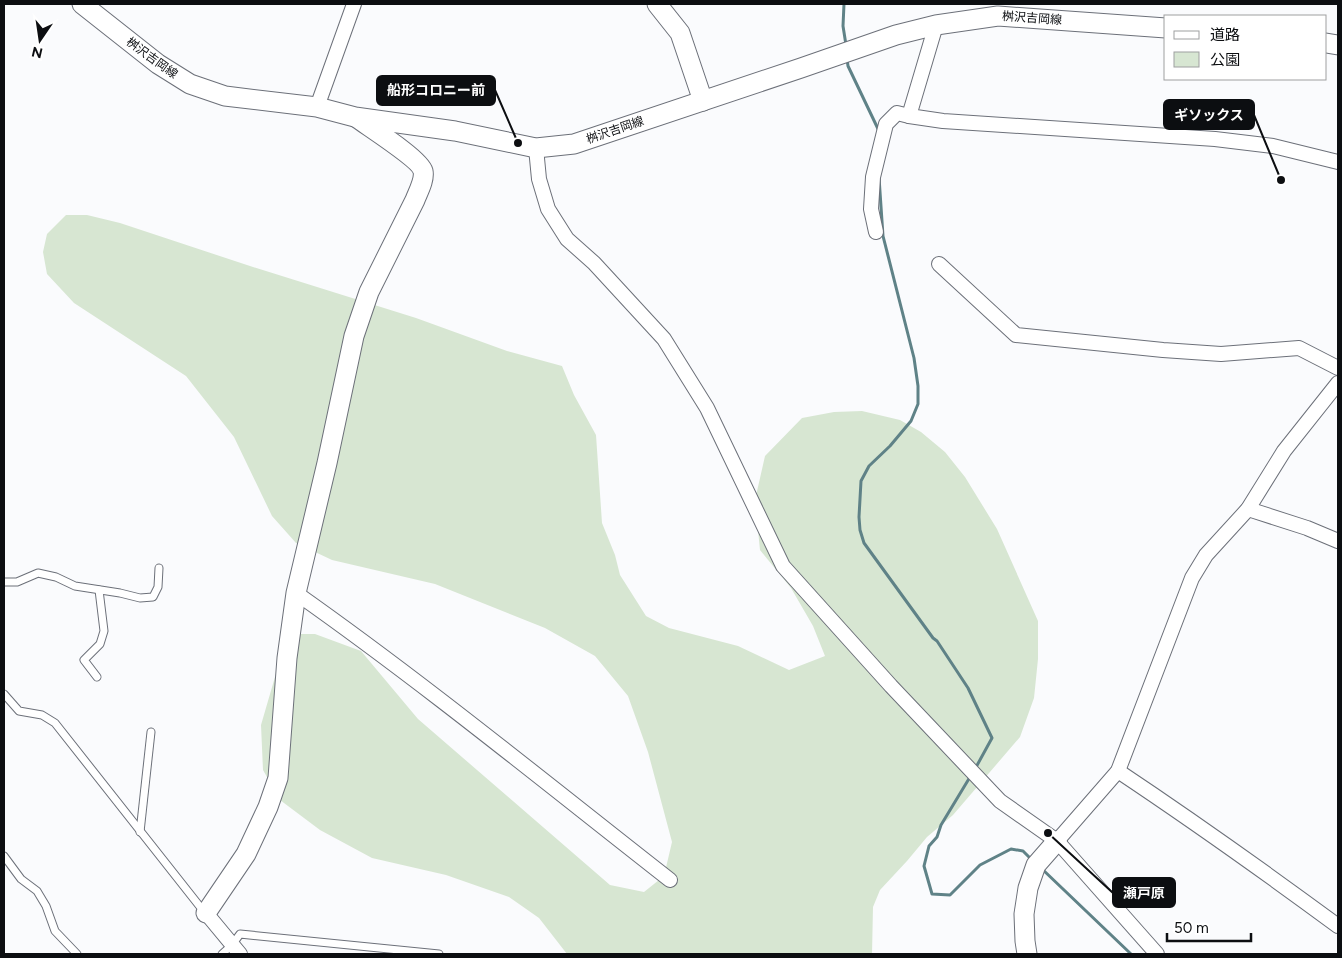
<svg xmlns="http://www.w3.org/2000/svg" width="1342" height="958" font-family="Figtree,'Noto Sans JP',sans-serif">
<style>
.green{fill:#d7e6d2}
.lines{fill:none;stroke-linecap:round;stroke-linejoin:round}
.stream{stroke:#5f8287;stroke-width:3}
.lane-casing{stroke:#6c7079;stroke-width:9}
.street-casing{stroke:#6c7079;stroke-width:16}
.secondary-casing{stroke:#6c7079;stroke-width:21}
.lane{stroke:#fff;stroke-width:7}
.street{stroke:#fff;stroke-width:14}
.secondary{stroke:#fff;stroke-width:19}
.labels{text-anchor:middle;stroke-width:4;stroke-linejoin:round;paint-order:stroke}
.street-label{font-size:12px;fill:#0c0e11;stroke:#fff}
.leader{fill:none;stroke:#0c0e11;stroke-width:2}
.callout-dot{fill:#0c0e11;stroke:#fff;stroke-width:2}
.callout{fill:#0c0e11;stroke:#0c0e11;stroke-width:2}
.callout-label{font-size:14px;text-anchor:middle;font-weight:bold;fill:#fff}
</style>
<rect width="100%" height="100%" fill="#fafbfd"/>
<polygon class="green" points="66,215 87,215 120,223 253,267 416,318 507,351 562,366 574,395 596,435 602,523 615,555 620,575 646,616 669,628 738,646 789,670 825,656 813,626 791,588 760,550 755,500 765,456 802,418 834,412 862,411 900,420 921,432 945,452 965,477 997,529 1038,621 1038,659 1034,698 1020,737 953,815 927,837 907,861 880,890 873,907 872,954 567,954 539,918 509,897 446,875 372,858 320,830 280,800 263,770 261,725 284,646 296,634 315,634 361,651 418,719 610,885 644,892 664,876 672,842 648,752 628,696 595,656 545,628 435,584 332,560 296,543 272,516 234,437 186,376 74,303 47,274 43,252 47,234"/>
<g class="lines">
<g class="stream">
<polyline points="844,4 843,26 846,45"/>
<polyline points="847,59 848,66 879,131"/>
<polyline points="879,177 883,236 914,358 918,386 918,404 911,421 890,446 869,466 861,481 859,517 860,530 864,543 933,638 937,641 968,688 992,738 975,769"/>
<polyline points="970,777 941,825 937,837 929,846 924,866 932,894 950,895 980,865 1011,849 1023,851 1033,861"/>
<polyline points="1041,868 1131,954"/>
</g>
<g class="lane-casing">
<g id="lane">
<polyline points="4,582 17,582 38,573 56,577 75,586 120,593 140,598 153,597 158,587 159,568"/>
<polyline points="97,677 84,660 100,644 104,631 99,590"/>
<polyline points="4,694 19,711 42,715 55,723 205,913"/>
<polyline points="140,832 151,732"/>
<polyline points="4,856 21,879 37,891 46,906 55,931 77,954"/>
<polyline points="222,954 232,945 240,934 439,954"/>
</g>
</g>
<g class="street-casing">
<g id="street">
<polyline points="936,25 909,116 943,121 1215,139 1273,146 1338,162"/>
<polyline points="317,107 354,4"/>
<polyline points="536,148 539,179 548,209 567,239 594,263 664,339 707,408 783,566 891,686 1000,801 1057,841 1157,954"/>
<polyline points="876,232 871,209 873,177 886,124 897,113 909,116"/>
<polyline points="939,264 1016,335 1163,350 1221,354 1299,348 1338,368"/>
<polyline points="1248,509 1307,528 1338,541"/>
<path d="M 296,593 C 425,684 546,783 670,880"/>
<path d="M 1118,771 C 1193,821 1266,873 1338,926"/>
<polyline points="1057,841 1118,771 1192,578 1206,555 1248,509 1284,451 1338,383"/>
<polyline points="206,913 240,954"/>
</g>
</g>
<g class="secondary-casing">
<g id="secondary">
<polyline points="82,4 158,64 190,84 225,96 317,107 355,117 455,131 536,148 574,144 801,68 896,35 936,25 998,16 1166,28"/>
<polyline points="657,4 680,33 703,101"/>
<polyline points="1326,43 1338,45"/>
<path d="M 206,913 L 246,854 L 268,807 L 278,778 L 287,658 L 296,593 L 327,463 L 354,336 L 369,292 L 415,200 C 418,192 425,180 423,171 C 420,159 369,127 357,118"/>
<polyline points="1027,954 1025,941 1024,914 1028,888 1036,865 1057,841"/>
</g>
</g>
<use href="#lane" class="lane"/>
<use href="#street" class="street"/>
<use href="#secondary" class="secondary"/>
</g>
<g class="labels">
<g class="street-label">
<text transform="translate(1032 18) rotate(4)" y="4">桝沢吉岡線</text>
<text transform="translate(152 58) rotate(36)" y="4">桝沢吉岡線</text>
<text transform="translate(615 130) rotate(-19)" y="4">桝沢吉岡線</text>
</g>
</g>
<path class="leader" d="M518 143L495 90M1281 180L1254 115M1048 833L1113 893"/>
<g class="callout-dot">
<circle cx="518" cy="143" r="5"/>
<circle cx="1281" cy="180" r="5"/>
<circle cx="1048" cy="833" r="5"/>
</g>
<g class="callout">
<rect x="377" y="76" width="118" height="29" rx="5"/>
<rect x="1164" y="100" width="90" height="29" rx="5"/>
<rect x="1113" y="878" width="62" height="29" rx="5"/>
</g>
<g class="callout-label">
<text x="436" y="95">船形コロニー前</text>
<text x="1209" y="120">ギソックス</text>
<text x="1144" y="898">瀬戸原</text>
</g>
<rect width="1342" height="958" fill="none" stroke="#0c0e11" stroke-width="10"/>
<rect x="1164" y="15" width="162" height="65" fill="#ffffff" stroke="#9e9fa0"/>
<rect x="1174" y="31" width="25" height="8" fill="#ffffff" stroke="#9e9fa0"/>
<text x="1210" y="40" font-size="15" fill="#0c0e11">道路</text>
<rect x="1174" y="52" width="25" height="15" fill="#d7e6d2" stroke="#9e9fa0"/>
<text x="1210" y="65" font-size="15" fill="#0c0e11">公園</text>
<g transform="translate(40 40) rotate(193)" stroke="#ffffff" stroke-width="4" paint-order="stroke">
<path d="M0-4L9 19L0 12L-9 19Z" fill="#0c0e11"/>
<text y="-8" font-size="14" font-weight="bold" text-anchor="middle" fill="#0c0e11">N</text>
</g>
<path d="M1167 933v8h84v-8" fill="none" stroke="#0c0e11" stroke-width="2.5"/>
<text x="1174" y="933" font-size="15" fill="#0c0e11" stroke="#ffffff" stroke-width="4" paint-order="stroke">50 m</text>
</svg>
